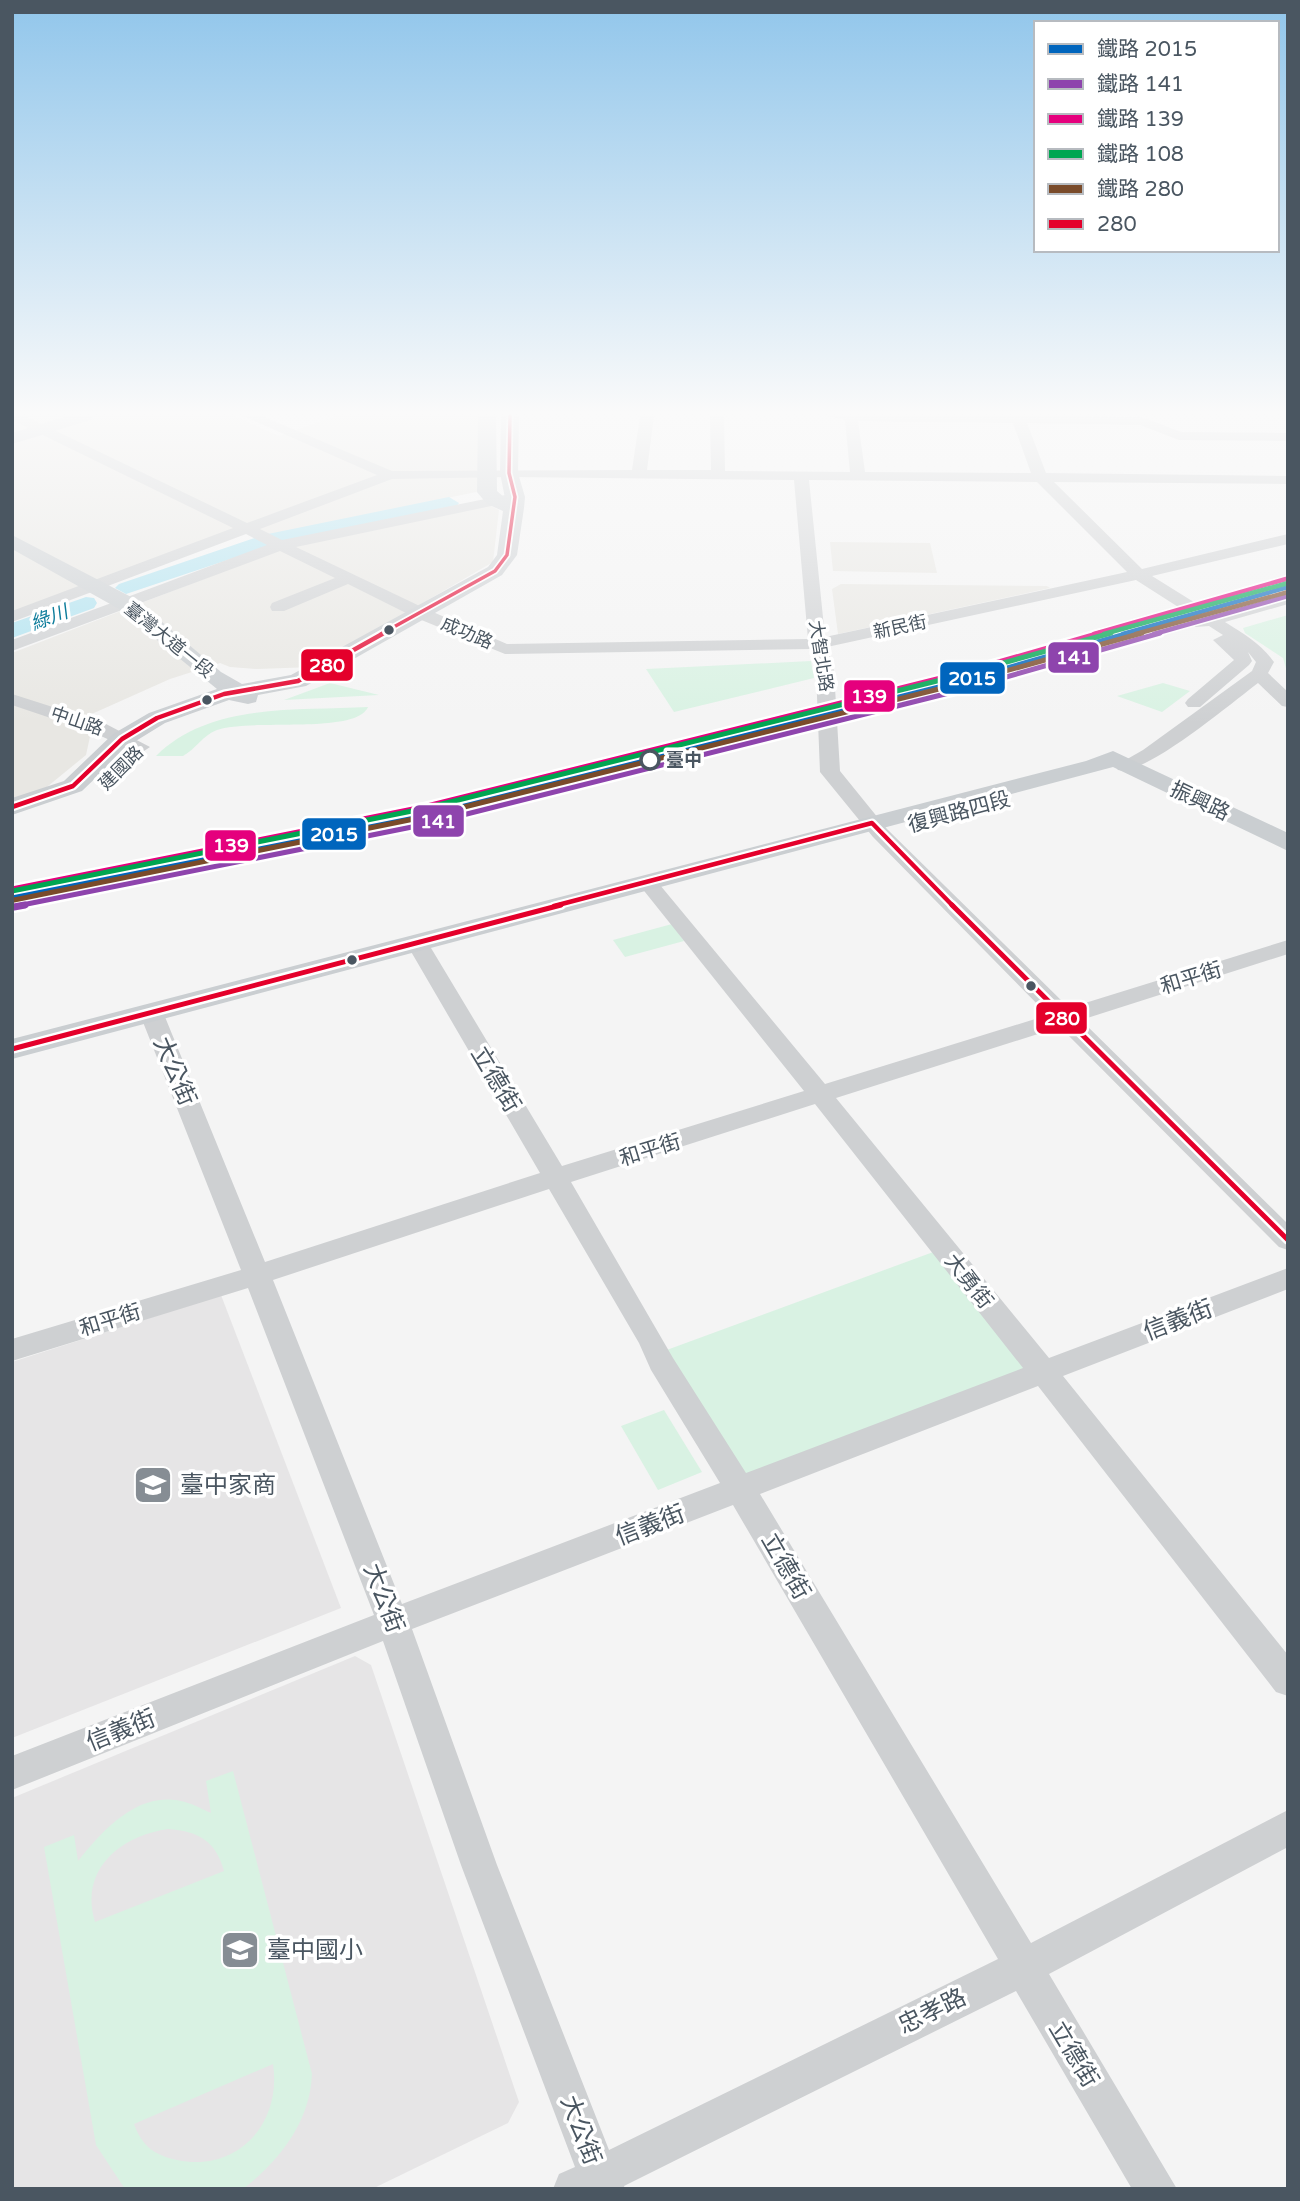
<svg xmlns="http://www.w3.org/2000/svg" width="1300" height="2201" font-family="'Varela Round','Noto Sans TC',sans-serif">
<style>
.commercial{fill:#e8e7e3}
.education{fill:#e6e5e6}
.green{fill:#d9f2e3;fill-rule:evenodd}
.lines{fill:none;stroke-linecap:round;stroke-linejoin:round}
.river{fill:#aee2f0;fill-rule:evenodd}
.minor{fill:#ced0d2;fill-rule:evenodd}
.major{fill:#caced1;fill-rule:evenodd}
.bus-1-far2-casing{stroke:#fff;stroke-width:7}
.bus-1-far1-casing{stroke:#fff;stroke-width:9}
.bus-1-casing{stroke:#fff;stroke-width:10}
.bus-1-far2{stroke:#e4002b;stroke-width:3.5}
.bus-1-far1{stroke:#e4002b;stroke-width:4.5}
.bus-1{stroke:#e4002b;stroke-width:5}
.rail-1-far1-casing{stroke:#fff;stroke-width:8}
.rail-1-casing{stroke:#fff;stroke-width:10}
.rail-2-far2-casing{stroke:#fff;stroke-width:8}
.rail-2-far1-casing{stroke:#fff;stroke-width:10}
.rail-2-casing{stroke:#fff;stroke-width:12}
.rail-3-far1-casing{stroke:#fff;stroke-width:8}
.rail-3-casing{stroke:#fff;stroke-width:10}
.rail-4-far1-casing{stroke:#fff;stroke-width:8}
.rail-4-casing{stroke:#fff;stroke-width:10}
.rail-5-far1-casing{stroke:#fff;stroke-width:8}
.rail-5-casing{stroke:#fff;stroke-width:10}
.rail-1-far1{stroke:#0065bd;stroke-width:4.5}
.rail-1{stroke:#0065bd;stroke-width:5}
.rail-2-far2{stroke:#8e44ad;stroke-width:4.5}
.rail-2-far1{stroke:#8e44ad;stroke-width:5}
.rail-2{stroke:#8e44ad;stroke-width:7}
.rail-3-far1{stroke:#e5007d;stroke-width:4.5}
.rail-3{stroke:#e5007d;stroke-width:5}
.rail-4-far1{stroke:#00a651;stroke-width:4.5}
.rail-4{stroke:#00a651;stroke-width:5}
.rail-5-far1{stroke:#7a4b2a;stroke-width:4.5}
.rail-5{stroke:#7a4b2a;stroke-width:5}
.bus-dot{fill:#4a5661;stroke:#fff;stroke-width:2.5}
.stop-dot{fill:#fff;stroke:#4a5661;stroke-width:3.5}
.labels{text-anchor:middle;stroke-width:7;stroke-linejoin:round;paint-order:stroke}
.far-street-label{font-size:18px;fill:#4a5661;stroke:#fff}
.far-stop-label{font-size:18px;font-weight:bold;fill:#4a5661;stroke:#fff;text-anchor:start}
.far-water-label{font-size:19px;font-style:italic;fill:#0c7c9b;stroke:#fff}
.street-label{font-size:21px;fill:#4a5661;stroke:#fff}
.near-street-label{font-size:24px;fill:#4a5661;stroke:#fff}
.near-poi-label{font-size:24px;fill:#4a5661;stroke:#fff;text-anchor:start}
.line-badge{stroke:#fff;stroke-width:2.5}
.badge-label{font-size:19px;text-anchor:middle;font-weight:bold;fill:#fff}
</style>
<rect width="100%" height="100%" fill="#f4f4f4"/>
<g class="commercial">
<polygon points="12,416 234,416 279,436 336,416 479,416 481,491 267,535 252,526 12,613"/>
<polygon points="487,504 499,510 493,562 313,667 257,669 230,667 220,663 170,679 85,717 91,732 86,755 42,791 12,798 12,653 289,546"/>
<polygon points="830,542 930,543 937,573 833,571"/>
<polygon points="841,584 1047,586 1050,588 838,634 832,589"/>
</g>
<g class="education">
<polygon points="221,1295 341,1608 12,1738 12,1362"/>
<polygon points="355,1656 371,1665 519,2102 508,2123 372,2189 12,2189 12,1798"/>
</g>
<g class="green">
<polygon points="1288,615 1288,675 1283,658 1245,633 1243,628"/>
<polygon points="811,661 814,678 674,712 646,669"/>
<polygon points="330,683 379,695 284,700"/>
<polygon points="1163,683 1190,691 1162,712 1117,696"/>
<path d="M 368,707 C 356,735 250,718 217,730 C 203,735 196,749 183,756 L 156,756 C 210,702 298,711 368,707 Z"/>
<polygon points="672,924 684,941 625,957 613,940"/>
<polygon points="936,1251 1031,1367 745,1482 664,1351"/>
<polygon points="664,1410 702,1472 658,1490 621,1426"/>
<path d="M 233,1771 L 312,2074 C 310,2122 280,2160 243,2189 L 125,2189 L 96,2145 L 44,1847 L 74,1835 L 78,1861 C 102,1831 137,1791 181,1801 C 191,1803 202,1809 211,1813 L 206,1781 ZM 168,1829 C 198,1831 216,1841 224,1871 L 95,1922 C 79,1870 120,1836 168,1829 ZM 273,2064 C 282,2123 238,2173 177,2160 C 154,2155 142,2146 134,2124 Z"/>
</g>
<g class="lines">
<g class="river">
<polygon points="449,497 459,503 456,507 275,544 126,594 115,588 119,584 263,535"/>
<polygon points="86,597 94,598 97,603 94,608 12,638 12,623"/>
</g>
<g class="minor">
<path d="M 12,416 L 25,416 L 247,523 L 377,475 L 243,416 L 262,416 L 392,471 L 632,470 L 640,416 L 654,416 L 647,470 L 711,470 L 710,416 L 724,416 L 725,471 L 850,472 L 845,420 L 827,416 L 1142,417 L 1181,432 L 1288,433 L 1288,441 L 1179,440 L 1140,425 L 1027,423 L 1046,473 L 1288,476 L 1288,484 L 1054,482 L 1142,569 L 1288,534 L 1288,544 L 1152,576 L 1213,614 L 1288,594 L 1288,604 L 1225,622 C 1244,634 1260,643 1274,662 L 1268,673 L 1288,692 L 1288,707 L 1282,706 L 1258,683 C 1234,701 1144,777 1118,770 L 1115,766 L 1143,750 L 1252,671 L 1256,662 L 1248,652 L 1252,661 L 1249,665 L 1200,707 L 1188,707 L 1185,703 L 1188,699 L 1234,660 L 1213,640 L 1223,635 L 1209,626 L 1195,627 L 1193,623 L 1197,619 L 1136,580 L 827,647 L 834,671 L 840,771 L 887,829 L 1069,1008 L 1288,940 L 1288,954 L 1081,1020 L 1288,1224 L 1288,1250 L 1279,1247 L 1060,1027 L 836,1098 L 1049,1358 L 1288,1268 L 1288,1289 L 1063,1376 L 1288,1655 L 1288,1696 L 1276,1692 L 1038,1386 L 760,1494 L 1031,1943 L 1288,1810 L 1288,1847 L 1049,1974 L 1177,2189 L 1132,2189 L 1016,1991 L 624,2186 L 625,2189 L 553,2189 L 559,2174 L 575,2167 L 461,1865 L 383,1641 L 12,1790 L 12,1756 L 374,1615 L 248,1288 L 12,1361 L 12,1339 L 241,1270 L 139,1012 L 143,1007 L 159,1007 L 163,1012 L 265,1262 L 540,1173 L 406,943 L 409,938 L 417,936 L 428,943 L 562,1166 L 804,1091 L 641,887 L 637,883 L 641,879 L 655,879 L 825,1084 L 1048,1015 L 873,837 L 820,772 L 816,671 L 810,649 L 505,654 L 414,617 L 348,584 L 284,611 L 272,611 L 270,607 L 272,603 L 335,578 L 280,551 L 12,651 L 12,640 L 267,545 L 246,534 L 12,622 L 12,611 L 233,528 L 12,420 ZM 858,421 L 1013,423 L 1031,473 L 865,472 ZM 509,477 L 794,480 L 808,639 L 507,644 L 426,609 L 296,547 L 520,500 L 522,497 L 515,493 L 282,540 L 260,529 L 392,479 ZM 809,480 L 1037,482 L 1127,572 L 825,637 ZM 815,1104 L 1023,1368 L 746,1473 L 673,1358 L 571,1182 ZM 549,1189 L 639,1343 L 651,1370 L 720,1483 L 402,1604 L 273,1280 ZM 733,1505 L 998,1959 L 609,2150 L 497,1865 L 412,1629 Z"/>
<polygon points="12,694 106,724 150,747 141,753 134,751 92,732 12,705"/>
</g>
<g class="major">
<polygon points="67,416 94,416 91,420 12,444 12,433"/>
<polygon points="478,416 496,416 497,491 505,498 500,473 501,416 519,416 518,473 525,497 524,508 517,555 502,575 306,686 258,695 256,702 248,704 229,700 165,723 131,744 82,791 12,815 12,798 64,781 113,734 149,713 217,689 119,609 12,549 12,535 135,599 221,672 242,684 291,675 488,567 497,555 503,511 487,504 477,492"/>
<polygon points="1113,751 1288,833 1288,851 1113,767 12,1059 12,1039 1086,761"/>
</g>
<g class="bus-1-far2-casing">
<polyline id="bus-1-far2" points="381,634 495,571 507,555 515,497 509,473 510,416"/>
</g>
<g class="bus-1-far1-casing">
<g id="bus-1-far1">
<polyline points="12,807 73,786 122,739 157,718 224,694 298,681 384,633"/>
<polyline points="554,906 872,823 953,906"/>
</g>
</g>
<g class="bus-1-casing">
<g id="bus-1">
<polyline points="952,905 1288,1240"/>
<polyline points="12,1049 561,905"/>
</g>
</g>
<use href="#bus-1-far2" class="bus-1-far2"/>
<use href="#bus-1-far1" class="bus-1-far1"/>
<use href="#bus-1" class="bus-1"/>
<g class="rail-1-far1-casing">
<polyline id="rail-1-far1" points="1123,634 1288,587"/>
</g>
<g class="rail-1-casing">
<polyline id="rail-1" points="12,898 425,816 955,683 1129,633"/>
</g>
<g class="rail-2-far2-casing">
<polyline id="rail-2-far2" points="1154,634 1288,596"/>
</g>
<g class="rail-2-far1-casing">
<polyline id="rail-2-far1" points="17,906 427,824 957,691 1160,633"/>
</g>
<g class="rail-2-casing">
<polyline id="rail-2" points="14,907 25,905"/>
</g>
<g class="rail-3-far1-casing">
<polyline id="rail-3-far1" points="1094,634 1286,579"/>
</g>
<g class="rail-3-casing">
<polyline id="rail-3" points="12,889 423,807 953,675 1100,633"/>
</g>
<g class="rail-4-far1-casing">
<polyline id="rail-4-far1" points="1104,634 1288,583"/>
</g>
<g class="rail-4-casing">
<polyline id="rail-4" points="12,891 422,809 953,677 1111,633"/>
</g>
<g class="rail-5-far1-casing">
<polyline id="rail-5-far1" points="1136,634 1288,592"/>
</g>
<g class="rail-5-casing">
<polyline id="rail-5" points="14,900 424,817 955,685 1142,633"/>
</g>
<use href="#rail-1-far1" class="rail-1-far1"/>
<use href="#rail-1" class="rail-1"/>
<use href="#rail-2-far2" class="rail-2-far2"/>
<use href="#rail-2-far1" class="rail-2-far1"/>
<use href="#rail-2" class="rail-2"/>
<use href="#rail-3-far1" class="rail-3-far1"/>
<use href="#rail-3" class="rail-3"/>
<use href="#rail-4-far1" class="rail-4-far1"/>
<use href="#rail-4" class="rail-4"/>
<use href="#rail-5-far1" class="rail-5-far1"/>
<use href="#rail-5" class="rail-5"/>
</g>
<linearGradient id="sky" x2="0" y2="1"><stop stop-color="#91c6eb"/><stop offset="0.57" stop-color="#fafafa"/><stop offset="1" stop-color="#fafafa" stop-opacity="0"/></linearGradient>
<rect width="1300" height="724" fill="url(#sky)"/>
<defs>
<g id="school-square" transform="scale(2.0125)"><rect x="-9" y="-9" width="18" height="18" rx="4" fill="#868d94" stroke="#fff"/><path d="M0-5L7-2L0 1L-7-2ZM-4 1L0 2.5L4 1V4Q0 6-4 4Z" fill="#fff"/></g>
</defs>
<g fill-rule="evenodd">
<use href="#school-square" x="153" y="1485"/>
<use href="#school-square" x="240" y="1950"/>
</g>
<g class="bus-dot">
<circle cx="389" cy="630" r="6"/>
<circle cx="207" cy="700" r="6"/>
<circle cx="352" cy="960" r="6"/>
<circle cx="1031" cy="986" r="6"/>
</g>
<circle class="stop-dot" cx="650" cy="760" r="9"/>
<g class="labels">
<g class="far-street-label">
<text transform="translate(900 627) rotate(-12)" y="6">新民街</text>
<text transform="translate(467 633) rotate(23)" y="6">成功路</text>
<text transform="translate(169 640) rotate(39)" y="6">臺灣大道一段</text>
<text transform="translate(821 656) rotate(81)" y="6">大智北路</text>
<text transform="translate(77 721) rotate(19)" y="6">中山路</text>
<text transform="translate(121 768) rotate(-45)" y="6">建國路</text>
</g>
<g class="far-stop-label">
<text x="666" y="766">臺中</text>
</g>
<g class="far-water-label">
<text transform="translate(49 617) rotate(-21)" y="7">綠川</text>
</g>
<g class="street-label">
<text transform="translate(1200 801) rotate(25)" y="7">振興路</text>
<text transform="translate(959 812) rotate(-15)" y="7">復興路四段</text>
<text transform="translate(1191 978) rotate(-17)" y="7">和平街</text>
<text transform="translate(650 1150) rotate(-17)" y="7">和平街</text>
<text transform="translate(969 1281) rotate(52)" y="7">大勇街</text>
<text transform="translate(110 1320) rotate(-17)" y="7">和平街</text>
</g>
<g class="near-street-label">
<text transform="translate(175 1071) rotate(67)" y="8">大公街</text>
<text transform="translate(496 1079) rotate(59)" y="8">立德街</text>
<text transform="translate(1178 1320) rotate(-21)" y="8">信義街</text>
<text transform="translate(650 1525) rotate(-21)" y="8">信義街</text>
<text transform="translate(786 1566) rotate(60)" y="8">立德街</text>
<text transform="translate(384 1598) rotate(69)" y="8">大公街</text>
<text transform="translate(121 1730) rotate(-22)" y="8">信義街</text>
<text transform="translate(932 2011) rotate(-26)" y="8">忠孝路</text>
<text transform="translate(1074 2054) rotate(59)" y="8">立德街</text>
<text transform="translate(581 2130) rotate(69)" y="8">大公街</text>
</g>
<g class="near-poi-label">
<text x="180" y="1493">臺中家商</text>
<text x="267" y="1958">臺中國小</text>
</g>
</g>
<g class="line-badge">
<rect x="1047" y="641" width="53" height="33" rx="7" fill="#8e44ad"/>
<rect x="300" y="648" width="54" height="34" rx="7" fill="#e4002b"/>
<rect x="939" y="661" width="67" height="34" rx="7" fill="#0065bd"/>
<rect x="843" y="679" width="53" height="34" rx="7" fill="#e5007d"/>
<rect x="412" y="804" width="53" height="34" rx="7" fill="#8e44ad"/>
<rect x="301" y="817" width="66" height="34" rx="7" fill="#0065bd"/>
<rect x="204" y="829" width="53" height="33" rx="7" fill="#e5007d"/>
<rect x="1035" y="1001" width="53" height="34" rx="7" fill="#e4002b"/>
</g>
<g class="badge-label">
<text x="1074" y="664">141</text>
<text x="327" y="672">280</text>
<text x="972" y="685">2015</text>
<text x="869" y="703">139</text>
<text x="438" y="828">141</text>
<text x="334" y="841">2015</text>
<text x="231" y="852">139</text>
<text x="1062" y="1025">280</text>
</g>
<rect width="1300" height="2201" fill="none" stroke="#4a5661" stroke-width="28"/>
<rect x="1034" y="21" width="245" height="231" fill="#ffffff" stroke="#b7bbc0" stroke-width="2"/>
<rect x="1048" y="44" width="35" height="10" fill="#0065bd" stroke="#b7bbc0" stroke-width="2"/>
<text x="1097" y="56" font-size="21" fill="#4a5661">鐵路 2015</text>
<rect x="1048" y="79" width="35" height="10" fill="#8e44ad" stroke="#b7bbc0" stroke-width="2"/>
<text x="1097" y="91" font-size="21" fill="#4a5661">鐵路 141</text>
<rect x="1048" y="114" width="35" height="10" fill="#e5007d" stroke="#b7bbc0" stroke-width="2"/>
<text x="1097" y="126" font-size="21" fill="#4a5661">鐵路 139</text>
<rect x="1048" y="149" width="35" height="10" fill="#00a651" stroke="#b7bbc0" stroke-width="2"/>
<text x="1097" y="161" font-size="21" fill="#4a5661">鐵路 108</text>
<rect x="1048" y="184" width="35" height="10" fill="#7a4b2a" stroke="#b7bbc0" stroke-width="2"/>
<text x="1097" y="196" font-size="21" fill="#4a5661">鐵路 280</text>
<rect x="1048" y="219" width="35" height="10" fill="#e4002b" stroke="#b7bbc0" stroke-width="2"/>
<text x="1097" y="231" font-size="21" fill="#4a5661">280</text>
</svg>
